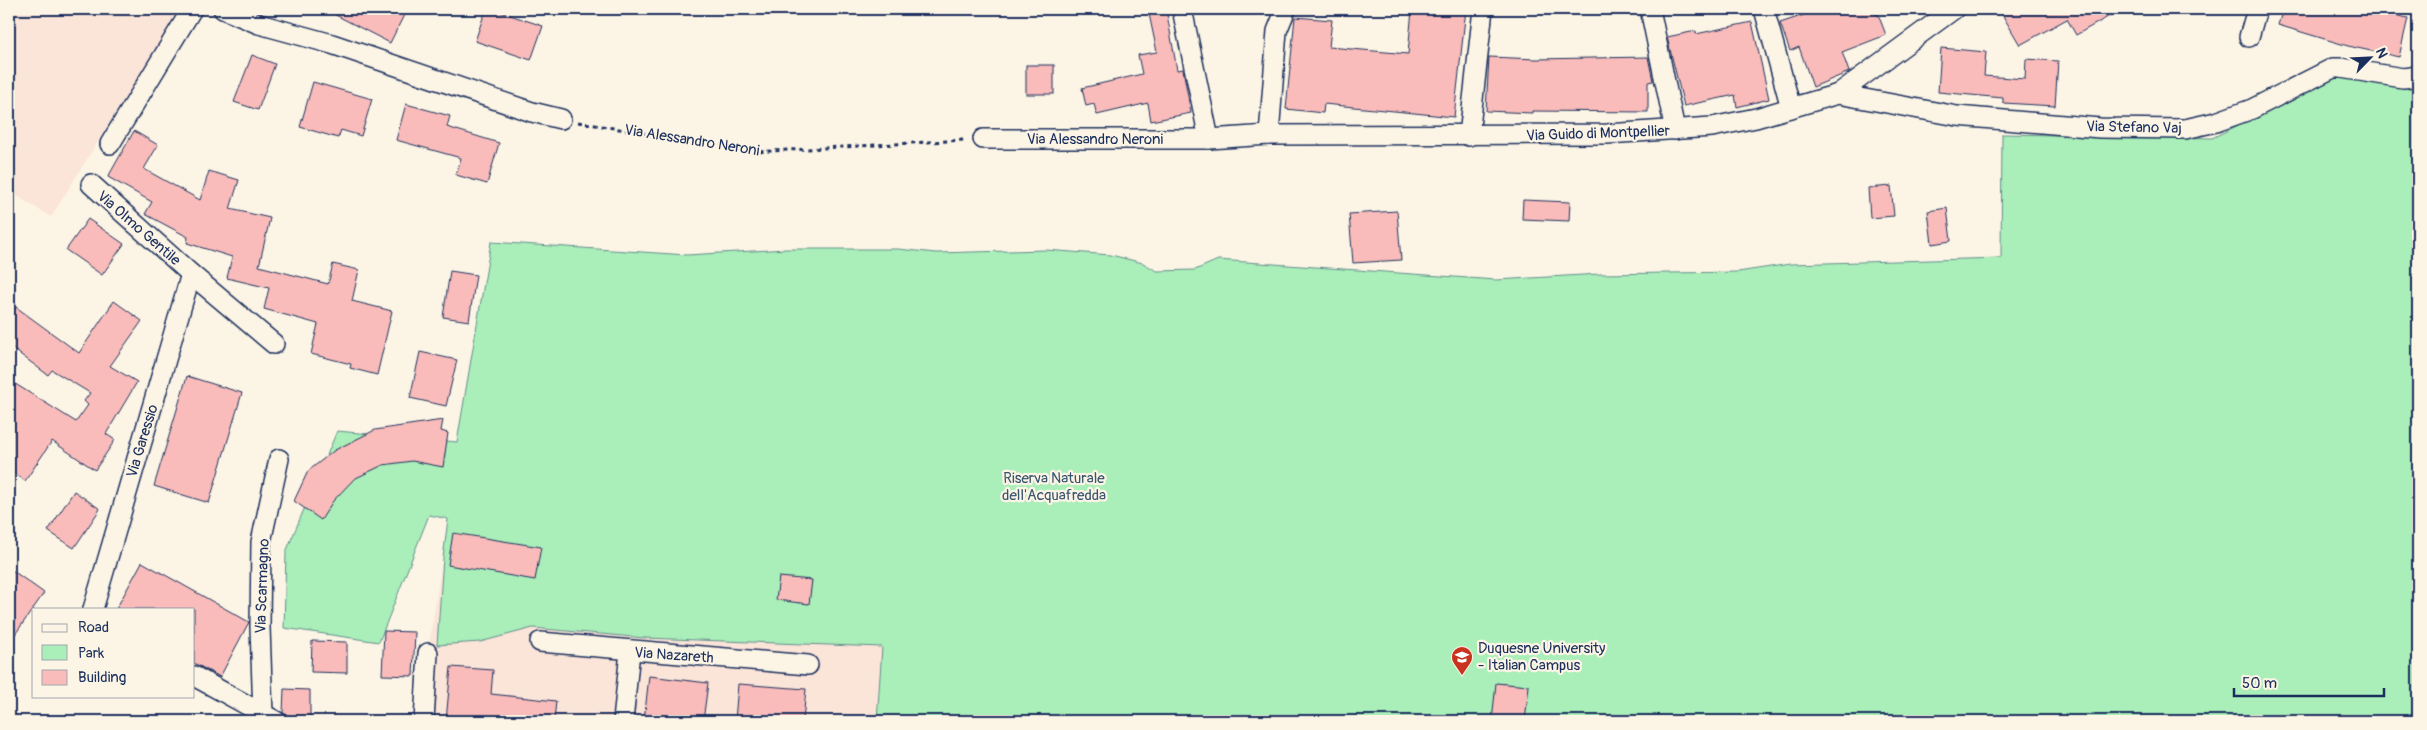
<svg xmlns="http://www.w3.org/2000/svg" width="2427" height="730" font-family="Pangolin,sans-serif">
<style>
.built{fill:#fbe4d8}
.green{fill:#aaeeb9;stroke:#628e8c}
.building{fill:#f9bcba;stroke:#1b2f5e}
.lines{fill:none;stroke-linecap:round;stroke-linejoin:round}
.street-casing{stroke:#1b2f5e;stroke-width:22}
.path{stroke:#1b2f5e;stroke-width:3;stroke-dasharray:4 4;stroke-linecap:butt}
.street{stroke:#fcf5e5;stroke-width:19}
.labels{text-anchor:middle;stroke-width:4.5;stroke-linejoin:round;paint-order:stroke}
.street-label{font-size:15px;fill:#1b2f5e;stroke:#fcf5e5}
.park-label{font-size:15px;fill:#385570;stroke:#fcf5e5}
.poi-label{font-size:15px;fill:#1b2f5e;stroke:#fcf5e5;text-anchor:start}
</style>
<rect width="100%" height="100%" fill="#fcf5e5"/>
<filter id="ink" filterUnits="userSpaceOnUse"><feTurbulence type="fractalNoise" baseFrequency=".02" numOctaves="2"/><feDisplacementMap in="SourceGraphic" scale="10" xChannelSelector="R" yChannelSelector="G"/><feConvolveMatrix kernelMatrix="1 2 1 2 8 2 1 2 1" color-interpolation-filters="sRGB"/></filter>
<g filter="url(#ink)">
<g class="built">
<polygon points="9,9 180,9 51,217 9,191"/>
<polygon points="449,514 883,647 877,721 424,721 428,653"/>
</g>
<polygon class="green" points="2338,76 2418,87 2418,721 877,721 882,647 645,638 533,628 480,642 437,645 443,558 448,519 429,515 379,642 284,628 286,552 337,431 457,442 491,242 687,255 786,249 898,249 936,253 1046,250 1111,255 1143,263 1157,271 1195,270 1218,260 1496,280 1600,274 1738,272 1790,264 2001,258 2002,134 2212,138"/>
<g class="building">
<polygon points="324,9 407,9 390,43"/>
<polygon points="486,9 492,9 543,26 531,60 475,41"/>
<polygon points="1148,9 1166,9 1177,70 1183,69 1191,113 1151,121 1148,103 1097,115 1094,104 1086,106 1082,88 1142,74 1138,55 1157,52"/>
<polygon points="1412,9 1466,9 1454,117 1324,104 1323,113 1286,109 1295,17 1332,20 1329,47 1408,54"/>
<polygon points="1822,9 1873,9 1876,15 1878,14 1886,35 1842,52 1849,72 1813,87 1799,47 1790,51 1780,23"/>
<polygon points="1999,9 2122,9 2076,35 2067,19 2020,45"/>
<polygon points="2283,9 2367,9 2408,18 2399,57 2348,46 2278,25"/>
<polygon points="1752,22 1769,99 1737,107 1735,95 1684,106 1667,37 1696,31 1696,34"/>
<polygon points="1941,48 1986,52 1984,76 2025,79 2026,59 2058,61 2055,106 2003,103 2003,98 1938,92"/>
<polygon points="252,55 275,64 258,110 234,102"/>
<polygon points="1489,57 1536,59 1648,57 1653,81 1648,82 1648,112 1532,111 1532,113 1486,111"/>
<rect x="1026" y="65" width="28" height="29"/>
<polygon points="313,82 372,99 361,136 341,130 338,138 300,127"/>
<polygon points="406,104 450,116 447,127 499,143 487,184 456,175 461,158 396,140"/>
<polygon points="134,131 158,145 144,169 200,200 209,171 239,180 230,209 270,218 259,266 328,284 333,264 359,270 352,301 392,311 377,375 350,368 351,364 311,354 318,324 264,309 269,288 227,278 232,257 187,243 188,237 145,214 152,202 108,177"/>
<polygon points="1891,186 1894,216 1870,218 1868,188"/>
<polygon points="1523,200 1570,202 1569,221 1522,219"/>
<polygon points="1947,208 1951,241 1932,244 1928,211"/>
<polygon points="1397,211 1401,260 1353,263 1349,214"/>
<polygon points="88,219 124,244 102,275 66,250"/>
<polygon points="450,271 476,275 469,321 443,317"/>
<polygon points="114,301 142,321 110,366 137,382 106,434 115,440 95,470 52,441 25,481 9,469 9,380 76,422 88,405 84,401 90,393 52,370 48,375 9,346 9,317 16,307 79,353"/>
<polygon points="420,352 457,360 446,406 410,398"/>
<polygon points="187,376 242,393 209,503 154,486"/>
<polygon points="443,420 441,431 448,433 443,467 412,461 383,465 354,479 333,501 321,520 294,501 308,471 335,450 375,430"/>
<polygon points="74,491 100,509 74,548 48,531"/>
<polygon points="453,533 541,547 535,580 448,565"/>
<polygon points="142,562 249,622 220,677 194,663 194,609 116,609"/>
<polygon points="9,568 44,593 9,643"/>
<polygon points="779,577 812,580 809,604 776,600"/>
<polygon points="384,631 415,632 413,676 382,675"/>
<polygon points="312,641 347,642 347,673 311,672"/>
<polygon points="451,667 493,670 491,694 556,701 554,721 446,721"/>
<polygon points="649,676 708,683 703,721 644,721"/>
<polygon points="1496,683 1529,686 1525,721 1492,721"/>
<polygon points="738,684 806,689 803,721 735,721"/>
<polygon points="284,689 310,690 310,721 301,721 283,713"/>
</g>
<g class="lines">
<g class="street-casing">
<g id="street">
<polyline points="223,9 259,24 332,44 532,112 561,119"/>
<polyline points="1182,9 1209,139"/>
<polyline points="1650,9 1675,130"/>
<polyline points="1764,9 1791,108"/>
<polyline points="2249,37 2257,9"/>
<polyline points="1838,94 1957,116 2100,128 2185,129 2216,122 2252,109 2333,68 2341,68 2403,78 2418,76"/>
<polyline points="1269,135 1277,31 1286,9"/>
<polyline points="1469,136 1483,9"/>
<polyline points="983,139 1209,139 1269,135 1607,134 1712,127 1756,118 1838,94 1954,9"/>
<polyline points="110,144 192,9"/>
<polyline points="91,184 191,274 274,344"/>
<polyline points="93,609 191,274"/>
<polyline points="540,642 808,665"/>
<polyline points="194,676 276,721"/>
<polyline points="263,715 260,627 261,542 279,459"/>
<polyline points="424,721 428,653"/>
<polyline points="623,721 630,651"/>
</g>
</g>
<polyline class="path" points="578,122 754,152 964,140"/>
<use href="#street" class="street"/>
</g>
</g>
<defs>
<g id="university-pin" transform="scale(1.125)"><path d="M0 17L-7.5 6A9.5 9.5 0 1 1 7.5 6Z" fill="#c8321e" stroke="#fcf5e5"/><path d="M0-5L7-2L0 1L-7-2ZM-4 1L0 2.5L4 1V4Q0 6-4 4Z" fill="#fff"/></g>
</defs>
<g fill-rule="evenodd">
<use href="#university-pin" x="1462" y="657"/>
</g>
<g class="labels">
<g class="street-label">
<text transform="translate(2134 127) rotate(1)" y="5">Via Stefano Vaj</text>
<text transform="translate(1598 133) rotate(-2)" y="5">Via Guido di Montpellier</text>
<text x="1095" y="144">Via Alessandro Neroni</text>
<text transform="translate(692 140) rotate(9)" y="5">Via Alessandro Neroni</text>
<text transform="translate(139 228) rotate(41)" y="5">Via Olmo Gentile</text>
<text transform="translate(142 441) rotate(-73)" y="5">Via Garessio</text>
<text transform="translate(262 586) rotate(-88)" y="5">Via Scarmagno</text>
<text transform="translate(674 655) rotate(4)" y="5">Via Nazareth</text>
</g>
<g class="park-label">
<text x="1054" y="483">Riserva Naturale<tspan x="1054" dy="17">dell'Acquafredda</tspan></text>
</g>
<g class="poi-label">
<text x="1478" y="653">Duquesne University<tspan x="1478" dy="17">- Italian Campus</tspan></text>
</g>
</g>
<rect width="2427" height="730" fill="none" stroke="#fcf5e5" stroke-width="30"/>
<rect x="15" y="15" width="2397" height="700" fill="none" stroke="#1b2f5e" stroke-width="2" filter="url(#ink)"/>
<rect x="32" y="608" width="162" height="90" fill="#fcf5e5" stroke="#a2a6af"/>
<rect x="42" y="624" width="25" height="8" fill="#fcf5e5" stroke="#a2a6af"/>
<text x="78" y="632" font-size="15" fill="#1b2f5e">Road</text>
<rect x="42" y="645" width="25" height="15" fill="#aaeeb9" stroke="#a2a6af"/>
<text x="78" y="658" font-size="15" fill="#1b2f5e">Park</text>
<rect x="42" y="670" width="25" height="15" fill="#f9bcba" stroke="#a2a6af"/>
<text x="78" y="682" font-size="15" fill="#1b2f5e">Building</text>
<g transform="translate(2370 58) rotate(66)" stroke="#fcf5e5" stroke-width="4" paint-order="stroke">
<path d="M0-4L9 19L0 12L-9 19Z" fill="#1b2f5e"/>
<text y="-8" font-size="14" font-weight="bold" text-anchor="middle" fill="#1b2f5e">N</text>
</g>
<path d="M2234 688v8h150v-8" fill="none" stroke="#1b2f5e" stroke-width="2.5"/>
<text x="2242" y="688" font-size="15" fill="#1b2f5e" stroke="#fcf5e5" stroke-width="4" paint-order="stroke">50 m</text>
</svg>
